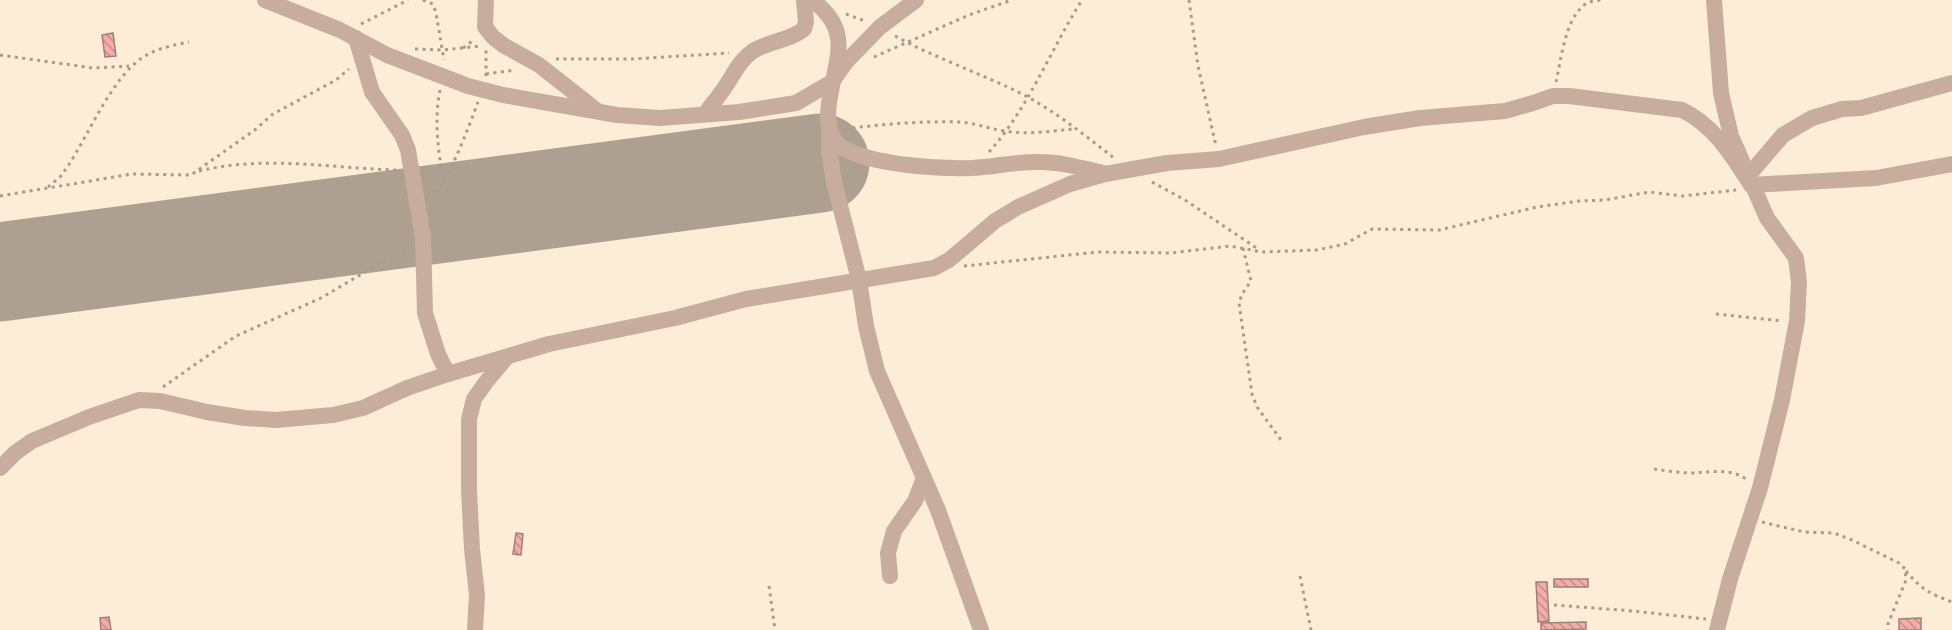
<svg xmlns="http://www.w3.org/2000/svg" width="1952" height="630" font-family="Manrope,sans-serif">
<style>
.lines{fill:none;stroke-linecap:round;stroke-linejoin:round}
.runway{stroke:#aea090;stroke-width:99}
.building{fill:url(#building-back-hatch);stroke:#a07f7c;stroke-width:1.5}
.path{stroke:#a79b8a;stroke-width:3;stroke-dasharray:3 4.5;stroke-linecap:butt}
.minor{stroke:#c8ad9e;stroke-width:16}
</style>
<defs>
<pattern id="building-back-hatch" width="6" height="6" patternUnits="userSpaceOnUse" patternTransform="scale(1.5)"><rect width="6" height="6" fill="#f3aca7"/><path d="M-1 5l2 2M0 0l6 6M5-1l2 2" fill="none" stroke="#c68d88"/></pattern>
</defs>
<rect width="100%" height="100%" fill="#fdedd7"/>
<g class="lines">
<polyline class="runway" points="0,272 820,163"/>
</g>
<g class="building">
<polygon points="113,33 116,56 105,57 102,35"/>
<polygon points="516,533 523,534 521,555 513,554"/>
<rect x="1554" y="579" width="34" height="8"/>
<polygon points="1536,582 1547,582 1549,621 1538,622"/>
<polygon points="109,617 111,630 101,630 100,618"/>
<polygon points="1921,618 1921,630 1899,630 1899,619"/>
<polygon points="1586,622 1586,629 1541,630 1541,623"/>
</g>
<g class="lines">
<g class="path">
<polyline points="423,0 433,4 436,13 444,60"/>
<polyline points="1189,0 1198,66 1216,146"/>
<polyline points="846,14 865,21"/>
<polyline points="361,24 408,0"/>
<path d="M 895,36 C 937,59 983,74 1026,96 C 1057,113 1086,136 1114,158"/>
<polyline points="463,48 475,39"/>
<polyline points="415,49 442,50 481,46"/>
<polyline points="0,55 93,68 129,66"/>
<polyline points="874,57 969,15 1012,0"/>
<polyline points="556,59 632,59 729,53"/>
<polyline points="486,74 515,70"/>
<polyline points="486,76 486,49"/>
<path d="M 1556,82 C 1561,60 1565,21 1583,6 C 1588,1 1595,1 1601,0"/>
<path d="M 440,90 C 434,120 438,149 443,179"/>
<path d="M 845,129 C 882,124 922,121 960,122 C 976,123 989,129 1005,131 C 1027,135 1051,131 1073,129"/>
<path d="M 989,152 C 1028,109 1051,49 1082,0"/>
<path d="M 199,171 C 265,155 329,168 396,170"/>
<polyline points="1152,182 1185,200 1258,249"/>
<path d="M 48,187 L 60,177 L 68,166 C 89,134 113,75 145,56 C 158,48 174,45 189,42"/>
<polyline points="0,196 132,174 191,175 256,129 273,114 336,80 349,69"/>
<path d="M 432,199 C 450,177 468,129 478,102"/>
<polyline points="1243,248 1251,281 1242,294 1239,303 1252,394 1257,407 1281,440"/>
<polyline points="964,266 1098,252 1171,253 1230,246 1262,252 1317,250 1345,244 1372,229 1439,230 1537,207 1579,201 1605,200 1649,192 1683,196 1736,190"/>
<polyline points="1716,314 1783,321"/>
<polyline points="163,387 236,336 321,298 409,246"/>
<path d="M 1654,469 C 1667,471 1680,473 1693,473 C 1711,472 1730,468 1746,479"/>
<polyline points="1762,522 1804,532 1834,533 1852,540 1899,563 1905,569 1906,580 1888,624 1888,630"/>
<path d="M 1906,571 C 1922,590 1929,593 1952,602"/>
<polyline points="1300,576 1311,630"/>
<polyline points="769,586 775,630"/>
<polyline points="1554,605 1633,611 1706,619"/>
</g>
<g class="minor">
<polyline points="265,0 340,30 387,55 468,86 503,95 617,115 660,118 739,112 796,103 832,82 846,62 880,27 916,0"/>
<polyline points="486,0 485,27 493,37 503,45 539,65 595,109"/>
<path d="M 812,0 C 854,31 835,60 829,103 C 828,111 827,122 830,130 C 832,137 836,144 843,148 C 873,165 937,169 972,168 C 995,167 1017,161 1040,162 C 1061,162 1082,168 1103,173"/>
<polyline points="1714,0 1721,93 1731,136 1767,218 1796,258 1799,282 1797,321 1782,400 1760,488 1730,579 1717,630"/>
<polyline points="356,38 372,92 402,135 408,150 423,237 425,313 438,354 448,374"/>
<path d="M 705,114 C 712,104 721,94 727,84 C 735,72 740,60 753,51 C 769,41 789,41 804,29 L 806,22 L 804,0"/>
<polyline points="829,127 829,150 834,182 859,280 866,326 877,371 938,510 981,630"/>
<polyline points="1748,176 1783,135 1812,118 1842,109 1861,108 1952,83"/>
<path d="M 0,468 L 15,453 L 32,441 L 89,417 L 139,400 L 160,401 L 207,412 L 245,418 L 276,420 L 333,415 L 363,408 L 407,388 L 448,374 L 549,344 L 675,318 L 746,299 L 934,268 L 949,260 L 995,221 L 1018,207 L 1070,184 L 1105,174 L 1167,163 L 1219,159 L 1364,127 L 1420,118 L 1505,111 L 1533,103 L 1553,96 L 1569,96 L 1682,110 C 1714,125 1732,156 1751,185 L 1876,178 L 1952,164"/>
<polyline points="890,576 888,553 894,531 915,501 924,478"/>
<polyline points="475,630 477,595 472,549 469,491 469,419 474,399 486,382 506,358"/>
</g>
</g>
</svg>
